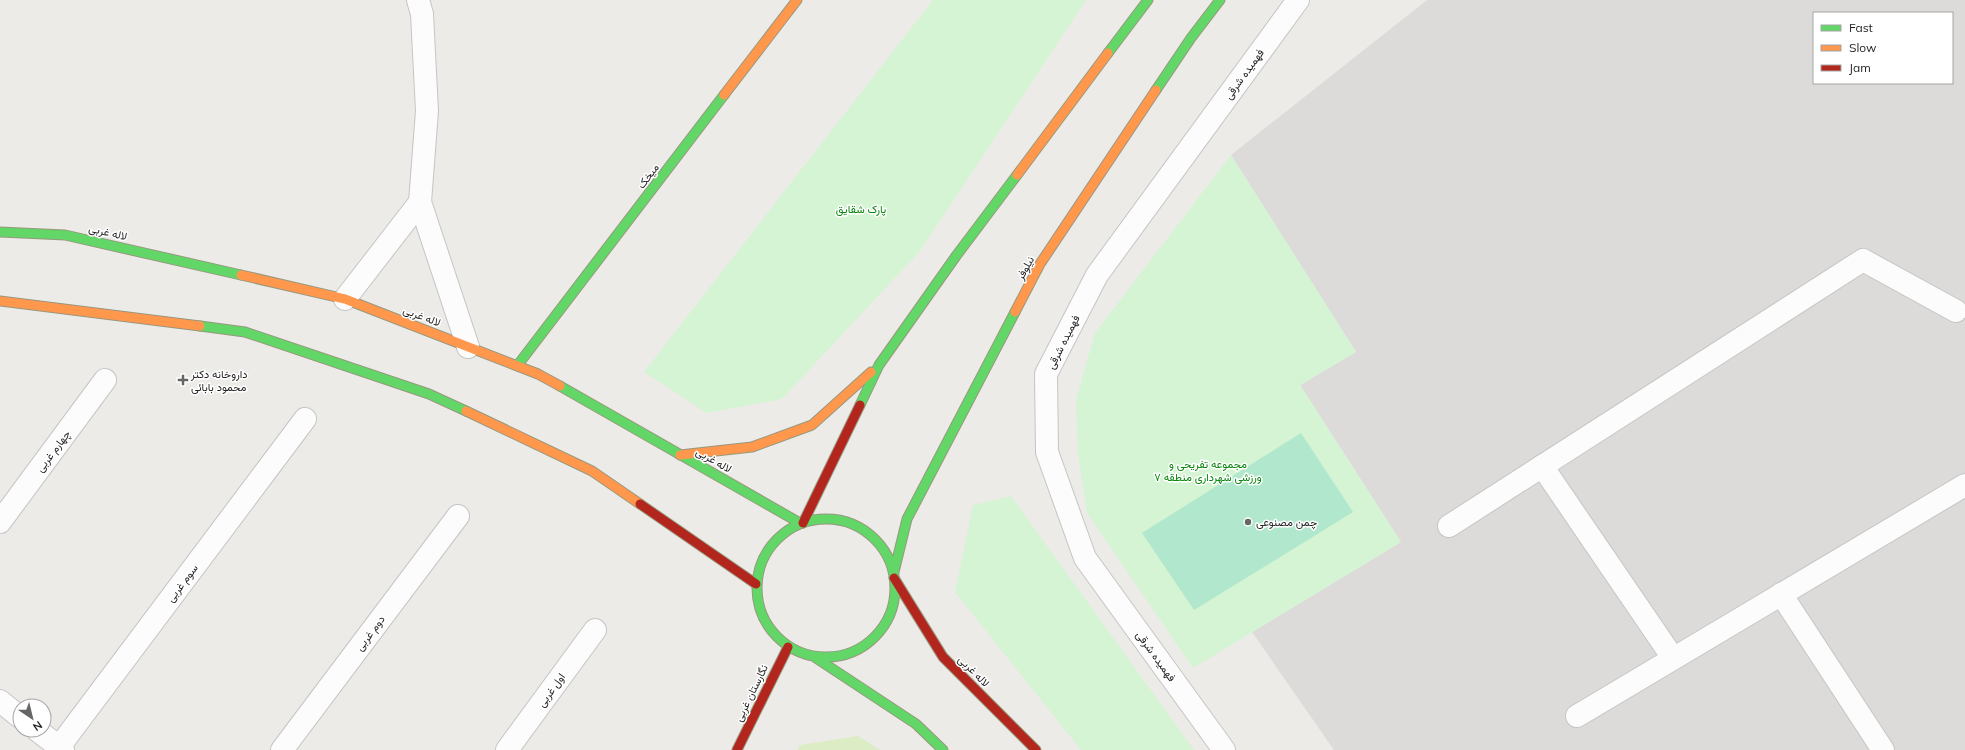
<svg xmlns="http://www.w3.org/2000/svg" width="1965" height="750" font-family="Mulish,Vazirmatn,sans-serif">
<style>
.residential{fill:#dcdbd9;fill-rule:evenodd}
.grass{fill:#dcecc5}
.park{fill:#d4f4d3}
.pitch{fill:#b0e7cd}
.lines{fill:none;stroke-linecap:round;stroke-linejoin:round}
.street-casing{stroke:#c6c5c4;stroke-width:24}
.fast-casing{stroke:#97987e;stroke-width:11}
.slow-casing{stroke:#97987e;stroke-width:11}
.jam-casing{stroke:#97987e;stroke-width:11}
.street{stroke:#fcfcfc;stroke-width:22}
.fast{stroke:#63d668;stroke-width:9}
.slow{stroke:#ff974d;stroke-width:9}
.jam{stroke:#b3261e;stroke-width:9}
.poi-dot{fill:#676665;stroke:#fff;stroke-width:1.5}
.labels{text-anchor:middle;stroke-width:3;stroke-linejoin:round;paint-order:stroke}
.street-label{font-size:11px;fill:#1f1f1f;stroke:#fff}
.park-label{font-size:11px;fill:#06840a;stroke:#fff}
.poi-label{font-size:11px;fill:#1f1f1f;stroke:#fff;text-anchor:start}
</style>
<rect width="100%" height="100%" fill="#edebe8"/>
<path class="residential" d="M 1427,0 L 1965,0 L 1965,750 L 1334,750 L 1252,632 L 1401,542 L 1300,385 L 1356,352 L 1231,155 ZM 1814,13 L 1952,13 L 1952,83 L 1814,83 Z"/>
<polygon class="grass" points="858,736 880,750 797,750 800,745"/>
<g class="park">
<polygon points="933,0 1086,0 920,251 782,399 707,413 644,372"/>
<polygon points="1231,155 1356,352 1300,385 1401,542 1193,668 1087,513 1078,454 1076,400 1095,333"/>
<polygon points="1011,496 1194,750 1081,750 955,592 973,505"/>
</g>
<polygon class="pitch" points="1301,433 1353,512 1194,610 1142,533"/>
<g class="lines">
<g class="street-casing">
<g id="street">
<polyline points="418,0 422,14 427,111 420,202"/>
<polyline points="345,299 420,202 468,347"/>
<polyline points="1542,466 1673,658"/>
<polyline points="0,522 105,380"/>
<polyline points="1449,526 1863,260 1956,311"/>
<polyline points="1781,594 1883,750"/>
<polyline points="0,701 20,717"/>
<polyline points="1577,716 1965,485"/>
<polyline points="37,730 63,750"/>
<polyline points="59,747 305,419"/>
<polyline points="282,750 458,516"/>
<polyline points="507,750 595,630"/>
<polyline points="1224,750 1085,558 1047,452 1046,374 1097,275 1298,0"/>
</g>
</g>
<g class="fast-casing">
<g id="fast">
<polyline points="1108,53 1148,0"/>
<polyline points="1156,90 1191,38 1220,0"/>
<polyline points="0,232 65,235 241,275"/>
<polyline points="200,326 245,332 429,394 466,411"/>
<polyline points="517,366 724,95"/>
<polyline points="560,386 800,523"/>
<polyline points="860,405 879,365 956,256 1017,175"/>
<circle cx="826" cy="588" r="69"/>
<polyline points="894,572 907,519 1015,312"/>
<polyline points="816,658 916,724 943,750"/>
</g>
</g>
<g class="slow-casing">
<g id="slow">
<polyline points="724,95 797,0"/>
<polyline points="1017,175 1108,53"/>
<polyline points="241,275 345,299 538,374 560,386"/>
<polyline points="0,301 200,326"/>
<polyline points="1015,312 1040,264 1156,90"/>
<polyline points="466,411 592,471 640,504"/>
<polyline points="680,455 752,447 812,425 871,372"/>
</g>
</g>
<g class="jam-casing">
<g id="jam">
<polyline points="640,504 756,584"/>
<polyline points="803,523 860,405"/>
<polyline points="894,578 943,657 1036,750"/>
<polyline points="737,750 788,647"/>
</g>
</g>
<use href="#street" class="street"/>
<use href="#fast" class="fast"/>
<use href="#slow" class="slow"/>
<use href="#jam" class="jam"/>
</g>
<g class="poi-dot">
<path d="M181 374h4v4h4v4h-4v4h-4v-4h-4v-4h4z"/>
<circle cx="1248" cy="522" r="4"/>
</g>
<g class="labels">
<g class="street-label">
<text transform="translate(1244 74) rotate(-54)" y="4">فهمیده شرقی</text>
<text transform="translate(648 176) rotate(-53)" y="4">میخک</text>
<text transform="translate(108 232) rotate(13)" y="4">لاله غربی</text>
<text transform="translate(1025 268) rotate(-61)" y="4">نیلوفر</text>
<text transform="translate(422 316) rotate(21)" y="4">لاله غربی</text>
<text transform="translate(1063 342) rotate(-63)" y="4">فهمیده شرقی</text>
<text transform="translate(53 451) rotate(-53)" y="4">چهارم غربی</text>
<text transform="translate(714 460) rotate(30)" y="4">لاله غربی</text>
<text transform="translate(182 583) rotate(-53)" y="4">سوم غربی</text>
<text transform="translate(370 633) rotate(-53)" y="4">دوم غربی</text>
<text transform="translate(1156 656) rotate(54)" y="4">فهمیده شرقی</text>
<text transform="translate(974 671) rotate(45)" y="4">لاله غربی</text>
<text transform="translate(551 690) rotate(-54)" y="4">اول غربی</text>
<text transform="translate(751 693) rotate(-64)" y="4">نگارستان غربی</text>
</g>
<g class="park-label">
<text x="861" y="213">پارک شقایق</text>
<text x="1208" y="468">مجموعه تفریحی و<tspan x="1208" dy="13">ورزشی شهرداری منطقه ۷</tspan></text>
</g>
<g class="poi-label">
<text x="191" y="378">داروخانه دکتر<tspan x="191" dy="13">محمود بابائی</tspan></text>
<text x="1256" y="526">چمن مصنوعی</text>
</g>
</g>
<rect x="1813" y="12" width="140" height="72" fill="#ffffff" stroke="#a5a5a5"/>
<rect x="1821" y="25" width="20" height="6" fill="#63d668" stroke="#a5a5a5"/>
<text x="1849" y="32" font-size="12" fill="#1f1f1f">Fast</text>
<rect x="1821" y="45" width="20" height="6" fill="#ff974d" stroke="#a5a5a5"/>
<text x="1849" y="52" font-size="12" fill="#1f1f1f">Slow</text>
<rect x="1821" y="65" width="20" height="6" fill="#b3261e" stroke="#a5a5a5"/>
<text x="1849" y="72" font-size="12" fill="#1f1f1f">Jam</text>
<g transform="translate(32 718) rotate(145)"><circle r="19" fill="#ffffff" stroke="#a5a5a5"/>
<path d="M0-3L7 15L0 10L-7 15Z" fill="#676665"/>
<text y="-6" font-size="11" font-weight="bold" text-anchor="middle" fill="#1f1f1f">N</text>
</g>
</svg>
